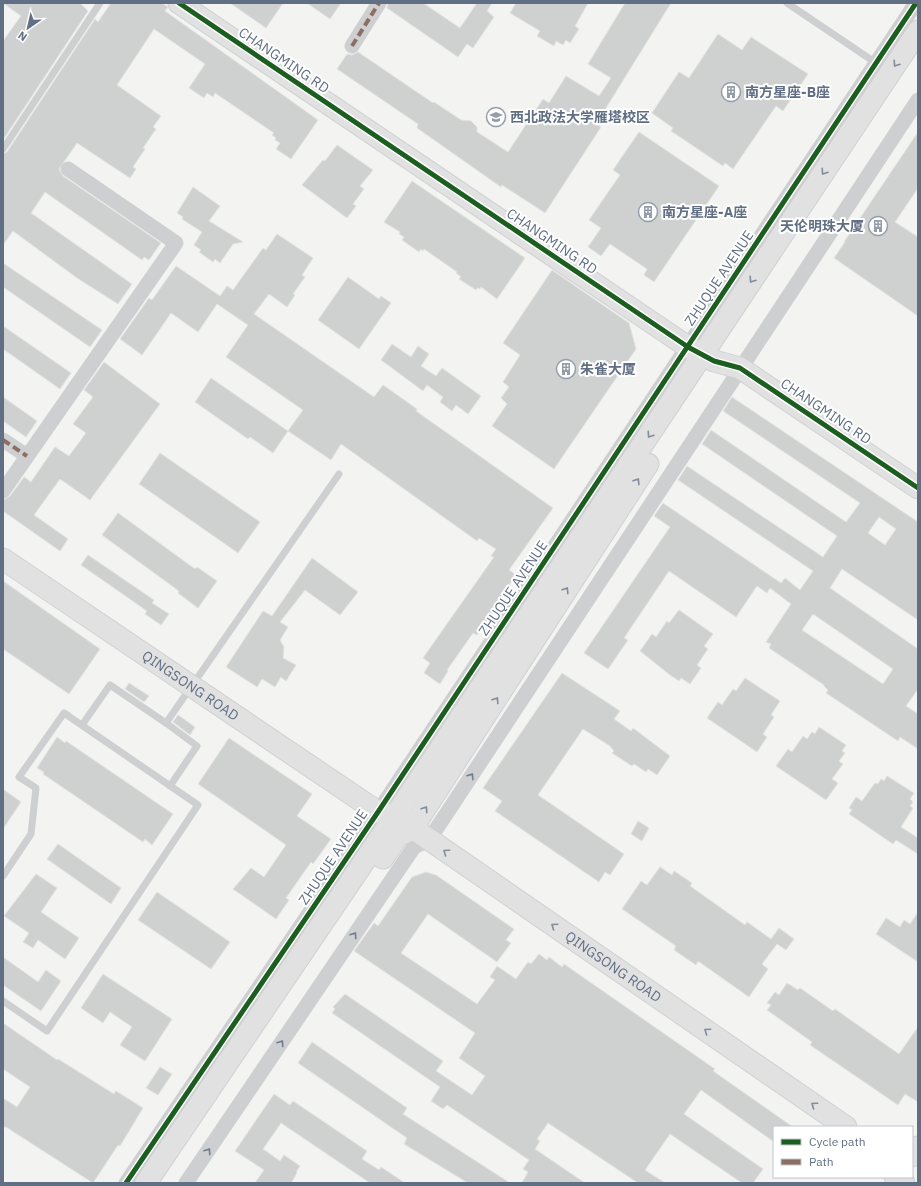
<svg xmlns="http://www.w3.org/2000/svg" width="921" height="1186" font-family="'IBM Plex Sans','Noto Sans SC',sans-serif">
<style>
.building{fill:#cfd1d1;stroke:#e2e3e1;fill-rule:evenodd}
.lines{fill:none;stroke-linecap:round;stroke-linejoin:round}
.secondary-casing{stroke:#cfd1d2;stroke-width:23}
.lane{stroke:#cecfd0;stroke-width:7}
.street{stroke:#cecfd0;stroke-width:15}
.secondary{stroke:#e1e1e2;stroke-width:21}
.quiet{stroke:#8d6e63;stroke-width:4;stroke-dasharray:8 4;stroke-linecap:butt}
.cycleway-casing{stroke:#fff;stroke-width:8}
.cycleway{stroke:#1b5e20;stroke-width:5}
.oneway{stroke:#818c9c}
.oneway2{stroke:#717d8f}
.labels{text-anchor:middle;stroke-width:4;stroke-linejoin:round;paint-order:stroke}
.street-label{font-size:14px;fill:#616f84;stroke:#fff}
.poi-label{font-size:14px;font-weight:bold;fill:#616f84;stroke:#fff;text-anchor:start}
</style>
<rect width="100%" height="100%" fill="#f3f4f1"/>
<g class="building">
<polygon points="3,3 80,3 88,11 3,140 3,41 21,16"/>
<polygon points="111,3 162,3 168,7 165,11 318,120 291,159 276,149 280,143 275,140 276,138 272,135 274,133 215,93 213,97 207,93 204,98 189,88 205,64 154,29 117,85 161,116 153,127 156,129 143,148 145,149 133,167 136,169 130,178 77,143 59,169 63,176 161,243 149,260 144,257 142,260 45,192 31,213 132,284 118,304 77,278 13,231 3,245 3,154 7,152 95,19 98,22"/>
<polygon points="230,3 283,3 266,28"/>
<polygon points="307,3 341,3 330,19"/>
<polygon points="388,3 423,3 460,28 477,3 492,3 487,11 494,17 473,48 467,44 458,57 387,8"/>
<polygon points="516,3 588,3 575,26 579,29 570,43 566,40 563,45 556,41 554,46 537,36 540,31 510,13"/>
<polygon points="625,3 671,3 596,124 601,127 545,213 502,185 501,187 417,128 418,124 337,69 347,54 352,55 358,52 433,103 434,102 461,120 471,121 477,127 477,132 508,152 543,99 549,103 566,76 599,96 611,78 588,64"/>
<polygon points="718,34 742,50 751,37 808,74 783,111 776,106 733,169 725,163 723,166 671,131 673,128 652,113 679,72 689,78"/>
<polygon points="639,132 719,186 654,282 644,275 647,269 610,244 601,256 588,247 601,228 589,220 620,175 613,170"/>
<polygon points="918,132 918,188 895,222 918,237 918,316 834,258 845,242 844,242"/>
<polygon points="337,145 373,170 360,186 364,189 353,204 356,206 347,218 302,185 323,160 325,161"/>
<polygon points="412,181 525,258 497,299 481,287 480,289 477,288 476,290 459,279 461,277 456,273 457,272 424,249 423,251 421,249 419,252 402,240 404,237 399,234 400,232 384,222"/>
<polygon points="193,187 220,206 209,221 243,242 233,244 220,263 215,259 213,262 199,252 201,250 194,245 202,232 182,219 183,217 177,213"/>
<polygon points="277,234 313,258 302,275 305,277 293,294 295,295 287,307 269,294 254,314 374,397 383,385 417,409 416,411 553,508 509,570 516,575 496,603 498,605 477,635 473,633 447,670 448,671 440,684 424,673 430,663 423,658 494,557 491,556 496,549 479,538 477,541 341,444 331,460 288,431 303,410 226,357 248,325 217,304 198,332 171,313 142,355 120,339 149,298 152,300 176,266 220,296 227,286 233,290 263,248 266,250"/>
<polygon points="3,263 102,330 90,347 3,287"/>
<polygon points="552,270 629,323 636,349 554,469 492,426 507,404 501,398 509,387 503,382 520,355 503,343"/>
<polygon points="348,277 379,299 381,296 391,303 359,349 318,320"/>
<polygon points="3,326 71,373 60,389 3,349"/>
<polygon points="392,344 411,357 418,346 429,354 421,366 436,376 442,368 481,396 468,414 456,405 452,411 440,402 443,397 427,385 423,391 381,360"/>
<polygon points="104,362 160,404 90,500 60,479 34,515 68,539 60,551 3,511 3,500 10,496 24,477 31,482 55,447 69,456 86,433 73,424 93,397 84,390"/>
<polygon points="211,378 288,431 273,453 250,437 248,439 195,402"/>
<polygon points="3,397 37,421 26,437 3,421"/>
<path d="M 732,397 L 918,522 L 918,620 L 842,569 L 830,588 L 918,649 L 918,689 L 906,706 L 918,714 L 918,749 L 900,737 L 898,741 L 826,693 L 828,690 L 824,686 L 824,685 L 769,648 L 771,644 L 766,642 L 791,604 L 770,588 L 767,593 L 757,586 L 736,617 L 669,571 L 624,638 L 628,640 L 608,669 L 584,653 L 670,527 L 654,516 L 663,503 L 781,583 L 785,578 L 800,590 L 813,571 L 678,480 L 687,466 L 823,557 L 837,536 L 702,444 L 711,430 L 846,522 L 860,503 L 723,411 ZM 879,517 L 896,529 L 885,545 L 868,533 ZM 813,614 L 893,669 L 883,684 L 802,630 Z"/>
<polygon points="160,453 260,522 238,553 139,484"/>
<polygon points="118,513 195,569 197,567 217,581 198,608 178,593 179,591 102,535"/>
<polygon points="88,555 154,600 152,603 169,614 161,625 145,614 147,611 81,565"/>
<polygon points="312,558 358,592 340,615 305,590 280,622 288,627 280,640 284,647 283,658 296,665 286,681 281,677 275,687 262,679 257,687 226,667 263,611 272,616"/>
<polygon points="3,581 100,649 69,694 3,649"/>
<polygon points="679,610 713,634 704,646 708,649 697,665 701,668 690,684 681,678 679,681 670,675 640,651 652,634 656,637 667,621 669,623"/>
<polygon points="562,673 620,711 614,719 631,731 633,728 670,756 657,775 648,769 646,772 634,764 632,766 612,753 614,751 610,746 583,729 538,795 624,854 610,875 605,872 599,882 495,811 502,801 483,788"/>
<polygon points="745,678 780,701 771,715 774,717 763,734 767,737 757,752 707,718 718,702 722,705 733,689 736,691"/>
<polygon points="129,683 149,696 144,702 125,689"/>
<polygon points="178,715 195,727 190,735 173,722"/>
<polygon points="819,727 846,745 842,751 845,753 839,761 843,764 832,779 838,783 826,800 776,766 788,749 792,752 803,736 807,739 812,732 815,734"/>
<polygon points="57,737 65,743 66,741 173,814 152,845 145,839 143,842 43,774 44,772 37,768"/>
<polygon points="229,738 312,794 297,816 331,839 313,864 311,862 286,898 289,900 276,919 233,889 251,868 264,877 286,845 198,784"/>
<polygon points="887,776 914,793 910,799 913,802 910,806 913,808 901,827 918,838 918,854 896,840 893,844 849,814 852,810 849,808 856,797 862,801 875,783 878,784 881,779 884,781"/>
<polygon points="3,789 21,802 3,829"/>
<polygon points="638,821 649,828 642,841 631,834"/>
<polygon points="58,844 121,888 111,904 47,859"/>
<polygon points="660,867 672,875 674,871 692,883 690,886 745,925 747,922 771,939 779,928 794,939 786,950 777,944 762,964 768,969 749,997 698,961 696,965 674,950 676,946 622,909 641,881 647,885"/>
<polygon points="426,872 436,875 514,929 506,940 511,943 497,962 428,914 401,953 477,1004 495,980 490,977 497,966 516,979 528,962 531,964 539,954 547,960 549,957 562,967 564,964 715,1069 713,1071 793,1127 774,1127 774,1142 701,1090 684,1114 763,1169 753,1183 742,1183 670,1134 645,1170 665,1183 638,1183 548,1123 537,1139 540,1141 535,1149 585,1183 522,1183 528,1172 523,1169 529,1160 447,1105 443,1109 431,1101 440,1087 332,1013 335,1009 333,1007 345,994 443,1061 436,1071 472,1095 485,1076 459,1058 475,1033 354,951 374,923 378,926 412,877"/>
<polygon points="36,874 57,888 41,912 79,938 65,959 38,940 33,948 23,942 29,933 4,916"/>
<polygon points="157,892 230,942 211,969 138,920"/>
<polygon points="918,912 918,962 876,934 886,918 900,927 904,920 910,924"/>
<polygon points="3,957 38,982 46,970 61,981 41,1011 3,985"/>
<polygon points="103,974 172,1019 145,1061 120,1045 132,1027 110,1012 103,1023 81,1008"/>
<polygon points="787,983 798,990 800,988 833,1011 835,1009 899,1054 918,1027 918,1102 905,1094 898,1105 810,1045 812,1042 767,1010 771,1005 767,1003 775,992 779,995"/>
<polygon points="3,1023 57,1060 58,1059 114,1094 116,1091 143,1108 120,1146 118,1145 93,1183 6,1127 3,1127 3,1098 17,1107 30,1087 3,1069"/>
<polygon points="312,1042 407,1108 403,1114 510,1183 468,1183 404,1144 407,1138 298,1063"/>
<polygon points="160,1067 172,1074 158,1095 146,1088"/>
<polygon points="274,1094 290,1105 293,1101 367,1151 362,1159 379,1170 381,1167 405,1183 370,1183 281,1123 263,1149 280,1161 284,1155 300,1166 296,1172 297,1173 291,1183 255,1183 264,1170 235,1151"/>
</g>
<g class="lines">
<g class="secondary-casing">
<g id="secondary">
<polyline points="179,3 688,347 714,361 740,368 918,488"/>
<path id="s1" d="M 3,559 L 378,812 L 395,816 L 846,1127"/>
<polyline points="383,858 398,836 412,829 648,464"/>
<polyline points="912,1156 918,1147"/>
<polyline points="895,1177 904,1183"/>
<polyline points="146,1183 395,816 918,31"/>
</g>
</g>
<g class="lane">
<polyline points="787,3 876,63"/>
<polyline points="3,149 100,3"/>
<polyline points="166,723 197,746 170,786"/>
<polyline points="82,725 110,685 166,723 339,474"/>
<polyline points="3,876 31,834 36,788 19,777 64,713 198,805 47,1031 3,1001"/>
</g>
<g class="street">
<polyline points="352,46 379,3"/>
<polyline points="3,440 27,456"/>
<polyline points="3,491 176,243 68,169"/>
<polyline points="126,1183 378,812 916,3"/>
<polyline points="186,1183 414,847 429,840 918,100"/>
</g>
<use href="#secondary" class="secondary"/>
<g class="quiet">
<polyline points="352,46 379,3"/>
<polyline points="3,440 27,456"/>
</g>
<g class="cycleway-casing">
<g id="cycleway">
<polyline points="179,3 688,347 714,361 740,368 918,488"/>
<polyline points="126,1183 378,812 916,3"/>
</g>
</g>
<use href="#cycleway" class="cycleway"/>
</g>
<defs><path id="oneway-chevron" d="M-2-3.5L2.5 0L-2 3.5" fill="none" stroke-width="1.6" stroke-linecap="round" stroke-linejoin="round"/></defs>
<g class="oneway">
<use href="#oneway-chevron" transform="translate(896 64) rotate(124)"/>
<use href="#oneway-chevron" transform="translate(824 172) rotate(124)"/>
<use href="#oneway-chevron" transform="translate(752 280) rotate(124)"/>
<use href="#oneway-chevron" transform="translate(650 435) rotate(124)"/>
<use href="#oneway-chevron" transform="translate(637 481) rotate(-57)"/>
<use href="#oneway-chevron" transform="translate(566 590) rotate(-57)"/>
<use href="#oneway-chevron" transform="translate(496 700) rotate(-57)"/>
<use href="#oneway-chevron" transform="translate(425 809) rotate(-56)"/>
<use href="#oneway-chevron" transform="translate(446 852) rotate(-145)"/>
<use href="#oneway-chevron" transform="translate(554 926) rotate(-145)"/>
<use href="#oneway-chevron" transform="translate(707 1031) rotate(-145)"/>
<use href="#oneway-chevron" transform="translate(814 1105) rotate(-145)"/>
</g>
<g class="oneway2">
<use href="#oneway-chevron" transform="translate(471 776) rotate(-57)"/>
<use href="#oneway-chevron" transform="translate(354 935) rotate(-56)"/>
<use href="#oneway-chevron" transform="translate(281 1043) rotate(-56)"/>
<use href="#oneway-chevron" transform="translate(208 1151) rotate(-56)"/>
</g>
<defs>
<g id="building-ring" transform="scale(1)"><circle r="9.5" fill="#fff" stroke="#949eaa" stroke-width="1.5"/><path d="M-4-6H4V6H1V3H-1V6H-4ZM-2.5-4.3h1.7v1.8h-1.7ZM.8-4.3h1.7v1.8H.8ZM-2.5-1h1.7V.8h-1.7ZM.8-1h1.7V.8H.8Z" fill="#949eaa"/></g>
<g id="university-ring" transform="scale(1)"><circle r="9.5" fill="#fff" stroke="#949eaa" stroke-width="1.5"/><path d="M0-5L7-2L0 1L-7-2ZM-4 1L0 2.5L4 1V4Q0 6-4 4Z" fill="#949eaa"/></g>
</defs>
<g fill-rule="evenodd">
<use href="#building-ring" x="731" y="92"/>
<use href="#university-ring" x="496" y="117"/>
<use href="#building-ring" x="648" y="212"/>
<use href="#building-ring" x="878" y="226"/>
<use href="#building-ring" x="566" y="369"/>
</g>
<g class="labels">
<g class="street-label">
<text transform="translate(284 60) rotate(34)" y="5">CHANGMING RD</text>
<text transform="translate(552 241) rotate(34)" y="5">CHANGMING RD</text>
<text transform="translate(719 278) rotate(-56)" y="5">ZHUQUE AVENUE</text>
<text transform="translate(826 411) rotate(34)" y="5">CHANGMING RD</text>
<text transform="translate(513 588) rotate(-56)" y="5">ZHUQUE AVENUE</text>
<text dy="5" stroke="none"><textPath href="#s1" startOffset="226">QINGSONG ROAD</textPath></text>
<text transform="translate(333 857) rotate(-56)" y="5">ZHUQUE AVENUE</text>
<text dy="5" stroke="none"><textPath href="#s1" startOffset="735">QINGSONG ROAD</textPath></text>
</g>
<g class="poi-label">
<text x="745" y="97">南方星座-B座</text>
<text x="510" y="122">西北政法大学雁塔校区</text>
<text x="662" y="217">南方星座-A座</text>
<text x="864" y="231" text-anchor="end">天伦明珠大厦</text>
<text x="580" y="374">朱雀大厦</text>
</g>
</g>
<rect width="921" height="1186" fill="none" stroke="#616f84" stroke-width="8"/>
<rect x="773" y="1126" width="140" height="52" fill="#ffffff" stroke="#c0c5ce"/>
<rect x="781" y="1139" width="20" height="6" fill="#1b5e20" stroke="#c0c5ce"/>
<text x="809" y="1146" font-size="12" fill="#616f84">Cycle path</text>
<rect x="781" y="1159" width="20" height="6" fill="#8d6e63" stroke="#c0c5ce"/>
<text x="809" y="1166" font-size="12" fill="#616f84">Path</text>
<g transform="translate(28 28) rotate(214)" stroke="#ffffff" stroke-width="3" paint-order="stroke">
<path d="M0-3L7 15L0 10L-7 15Z" fill="#616f84"/>
<text y="-6" font-size="11" font-weight="bold" text-anchor="middle" fill="#616f84">N</text>
</g>
</svg>
